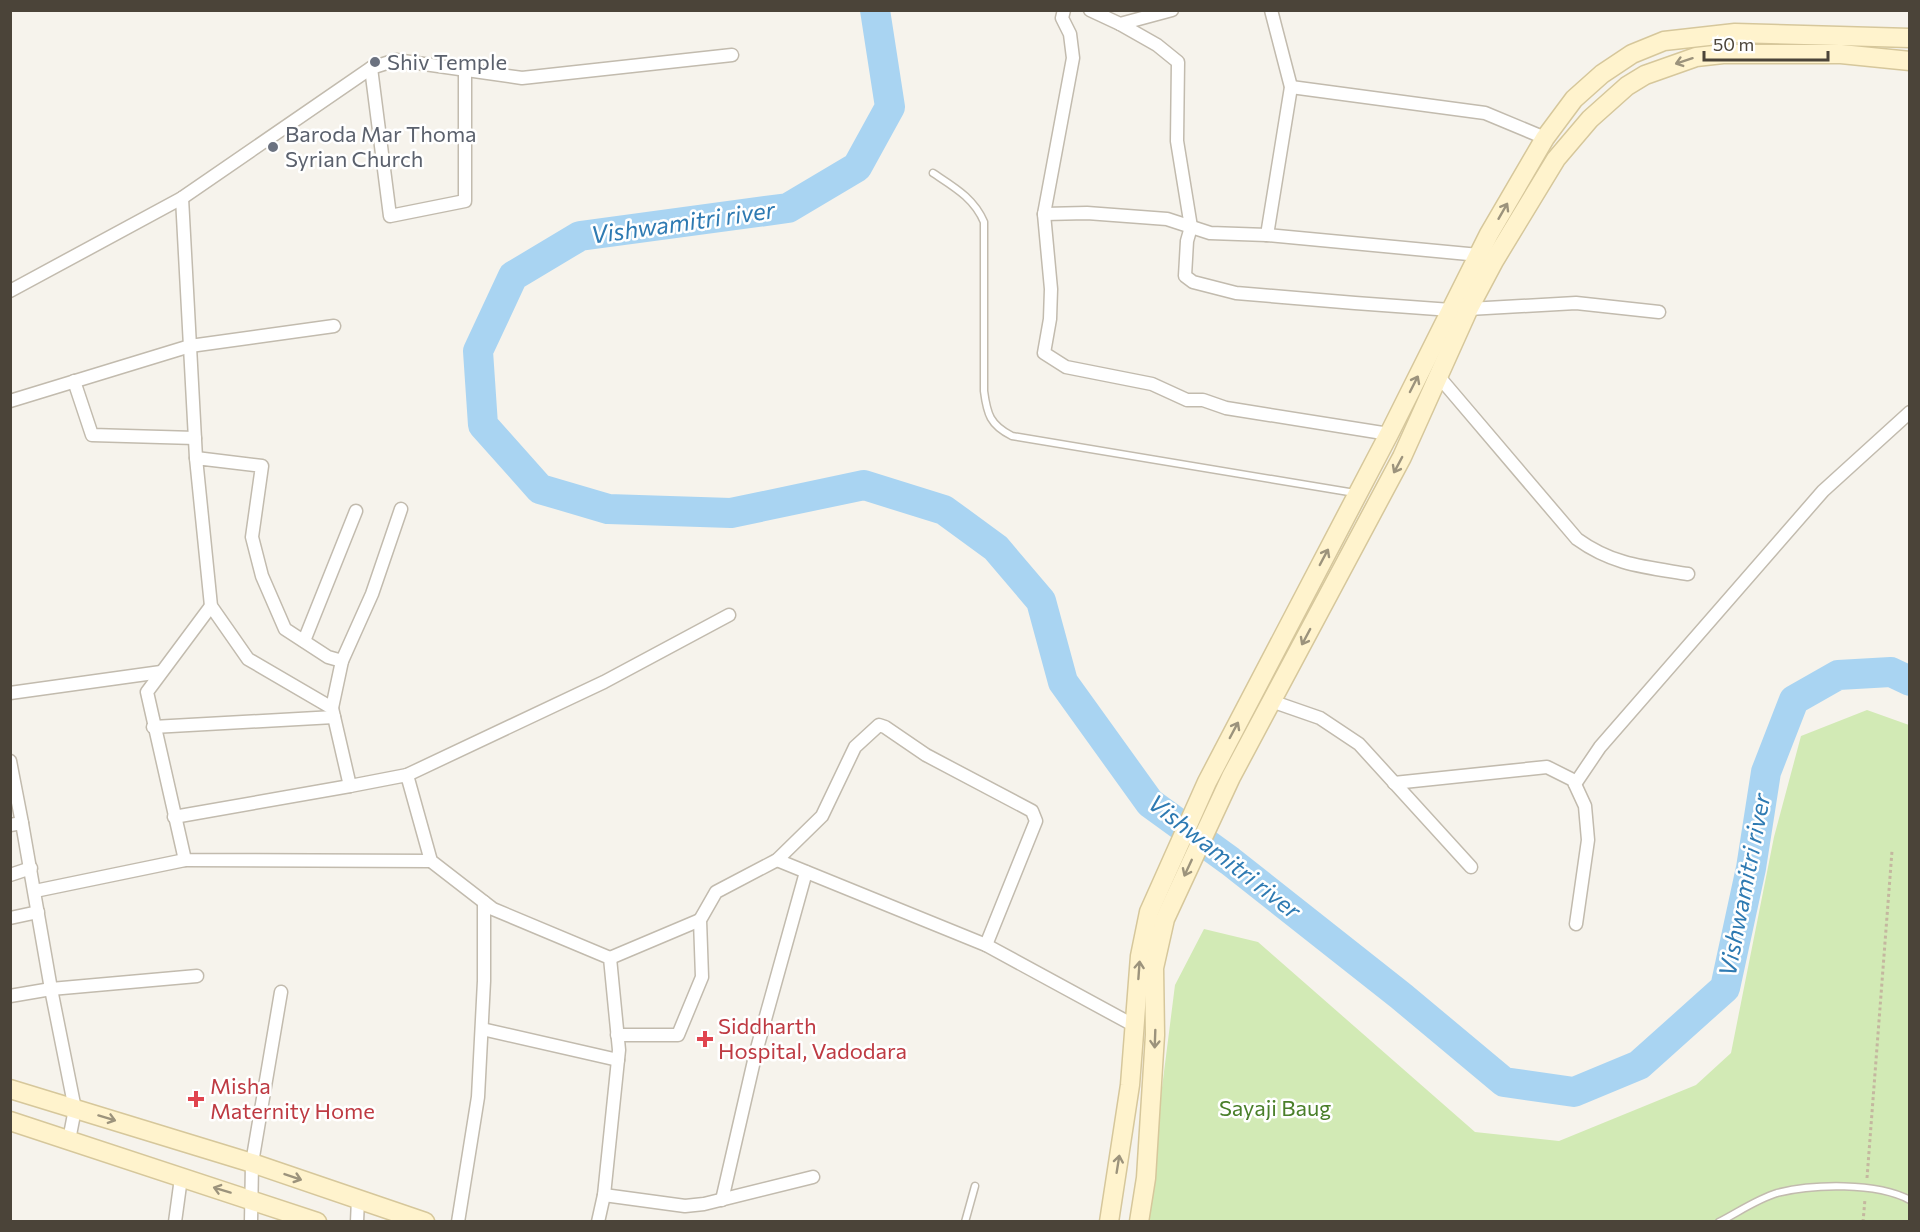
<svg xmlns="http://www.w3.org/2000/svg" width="1920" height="1232" font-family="Commissioner,sans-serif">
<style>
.green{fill:#d2eab5}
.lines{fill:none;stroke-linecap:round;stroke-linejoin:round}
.river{stroke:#a9d4f2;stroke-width:30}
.lane-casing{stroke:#c2bbae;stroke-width:9}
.street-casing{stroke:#c2bbae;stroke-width:15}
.secondary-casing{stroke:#d6c79b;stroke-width:21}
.path{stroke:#c4b79f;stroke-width:3;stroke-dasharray:3 3;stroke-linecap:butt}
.lane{stroke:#fff;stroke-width:6}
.street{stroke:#fff;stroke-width:12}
.secondary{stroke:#fff3cd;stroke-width:18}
.oneway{stroke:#9c937c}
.worship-dot{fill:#6b7280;stroke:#fff;stroke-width:2}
.health-dot{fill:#e0444e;stroke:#fff;stroke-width:2}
.labels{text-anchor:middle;stroke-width:5;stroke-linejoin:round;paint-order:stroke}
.worship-label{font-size:22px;fill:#5b616d;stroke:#fff;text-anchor:start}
.health-label{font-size:22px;fill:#be3a42;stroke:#fff;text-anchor:start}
.park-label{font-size:22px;fill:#4a7f2a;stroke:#fff}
.water-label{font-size:24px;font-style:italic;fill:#2e7ab2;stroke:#fff}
</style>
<rect width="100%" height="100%" fill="#f6f3ec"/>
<polygon class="green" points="1867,710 1909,725 1909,1221 1145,1222 1175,985 1204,929 1258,942 1475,1132 1559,1141 1696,1085 1731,1053 1774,837 1801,736"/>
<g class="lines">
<polyline class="river" points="875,10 890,107 857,167 788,208 580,236 513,276 478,351 483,425 540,489 608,509 731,513 864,485 944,510 996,548 1041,601 1063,682 1150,803 1230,861 1401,996 1504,1082 1574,1092 1639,1065 1725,988 1751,868 1766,772 1794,700 1838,675 1891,672 1910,681"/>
<g class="lane-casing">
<g id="lane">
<path d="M 933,173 C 954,187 974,198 984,222 L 984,391 C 987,414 990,425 1012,436 L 1355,493"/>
<polyline points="965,1222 975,1186"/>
<path d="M 1719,1222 C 1737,1213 1757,1199 1777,1193 C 1813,1184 1876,1182 1910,1200"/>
</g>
</g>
<g class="street-casing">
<g id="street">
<polyline points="1064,10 1062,18 1070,34 1073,58 1044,214 1051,289 1050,319 1044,353 1066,367 1152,384 1187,400 1203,400 1226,408 1389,434"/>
<polyline points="1090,10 1120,24 1172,10"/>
<polyline points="1120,24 1157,45 1178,62 1177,141 1191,227 1187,241 1185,276 1193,282 1236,293 1355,303 1451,310 1576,303 1659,312"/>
<polyline points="371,68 390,216 465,201 465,69"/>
<polyline points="1291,87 1485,113 1545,138"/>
<polyline points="182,198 196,458"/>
<polyline points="1044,214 1087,213 1167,219 1210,233 1267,235 1479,255"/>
<polyline points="1267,235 1291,87 1271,10"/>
<polyline points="10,291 182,198 371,68 396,60 522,78 732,55"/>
<path d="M 1440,378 L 1577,539 C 1613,565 1645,567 1688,574"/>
<polyline points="74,381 92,435 195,438"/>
<polyline points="10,401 190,346 334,326"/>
<polyline points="401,509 372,594 342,661 328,657 285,629 262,576 252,537 262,466 196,458 211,606 248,659 332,708 350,786 407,775 431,861 493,909 610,958 619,1050 604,1195 598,1222"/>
<polyline points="211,606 147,692 185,860 431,861"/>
<polyline points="304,641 356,511"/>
<polyline points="10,693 161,672"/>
<polyline points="1271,701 1320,718 1359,744 1471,867"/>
<polyline points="332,708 342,661"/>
<polyline points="153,727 334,717"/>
<polyline points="10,761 22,823"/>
<polyline points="407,775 604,682 729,615"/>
<polyline points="1394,783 1547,767 1573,780 1585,806 1588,840 1576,924"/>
<polyline points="1575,784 1600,747 1823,491 1910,412"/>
<polyline points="174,817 350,786"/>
<polyline points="10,825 22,823 51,989 75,1109 69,1140"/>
<polyline points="777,860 986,945 1135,1026"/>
<polyline points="10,875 31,868"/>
<polyline points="35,891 185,860"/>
<polyline points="10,918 38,912"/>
<polyline points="610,958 700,920"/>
<polyline points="10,996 51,989 197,976"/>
<polyline points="482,1029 618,1060"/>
<polyline points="617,1035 678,1035 702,977 700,920 716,892 777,860 822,816 855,747 879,725 885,727 926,755 1032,811 1036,821 986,945"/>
<polyline points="604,1195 685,1206 704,1204 813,1177"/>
<polyline points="722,1200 756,1052 806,872"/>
<polyline points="175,1222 181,1178"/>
<polyline points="251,1222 252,1163 281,992"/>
<polyline points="357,1222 358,1199"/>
<polyline points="458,1222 478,1097 484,981 484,902"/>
</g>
</g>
<g class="secondary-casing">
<g id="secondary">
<polyline points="10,1089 252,1163 425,1222"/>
<polyline points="10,1121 317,1222"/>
<polyline points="1109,1222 1130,1085 1140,956 1149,912 1207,782 1389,434 1489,234 1545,138 1574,99 1602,74 1632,54 1664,41 1735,33 1910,38"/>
<polyline points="1139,1222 1146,1178 1155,1035 1154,968 1165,919 1231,777 1402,457 1469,308 1494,261 1556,159 1590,119 1627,86 1645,75 1696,57 1723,54 1841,54 1910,61"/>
</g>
</g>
<g class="path">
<polyline points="1867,1178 1892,851"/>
<polyline points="1863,1222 1865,1199"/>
</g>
<use href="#lane" class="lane"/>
<use href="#street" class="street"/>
<use href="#secondary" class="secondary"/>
</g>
<defs><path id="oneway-shaft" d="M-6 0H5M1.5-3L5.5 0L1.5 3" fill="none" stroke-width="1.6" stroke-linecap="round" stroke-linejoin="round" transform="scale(1.5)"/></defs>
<g class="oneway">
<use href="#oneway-shaft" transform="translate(1684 61) rotate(162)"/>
<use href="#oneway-shaft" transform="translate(1503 211) rotate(-60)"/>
<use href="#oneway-shaft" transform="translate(1414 384) rotate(-63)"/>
<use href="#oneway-shaft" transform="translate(1398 465) rotate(118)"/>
<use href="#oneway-shaft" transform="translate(1324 557) rotate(-62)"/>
<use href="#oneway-shaft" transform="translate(1306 637) rotate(118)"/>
<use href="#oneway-shaft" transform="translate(1234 730) rotate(-62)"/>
<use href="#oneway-shaft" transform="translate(1188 868) rotate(115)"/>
<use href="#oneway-shaft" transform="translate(1139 970) rotate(-86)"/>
<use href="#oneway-shaft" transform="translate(1155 1039) rotate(92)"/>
<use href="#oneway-shaft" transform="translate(107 1118) rotate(17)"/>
<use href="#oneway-shaft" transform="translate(1118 1164) rotate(-81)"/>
<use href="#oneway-shaft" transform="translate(293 1177) rotate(19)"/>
<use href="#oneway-shaft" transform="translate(222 1190) rotate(-163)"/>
</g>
<g class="worship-dot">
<circle cx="375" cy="62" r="6"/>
<circle cx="273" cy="147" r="6"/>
</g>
<g class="health-dot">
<path d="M702 1030h6v6h6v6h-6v6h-6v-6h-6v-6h6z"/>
<path d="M193 1090h6v6h6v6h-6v6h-6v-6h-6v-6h6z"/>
</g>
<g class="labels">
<g class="worship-label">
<text x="387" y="70">Shiv Temple</text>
<text x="285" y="142">Baroda Mar Thoma<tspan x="285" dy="25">Syrian Church</tspan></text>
</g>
<g class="health-label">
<text x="718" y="1034">Siddharth<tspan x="718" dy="25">Hospital, Vadodara</tspan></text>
<text x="210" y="1094">Misha<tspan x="210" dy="25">Maternity Home</tspan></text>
</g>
<g class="park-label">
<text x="1275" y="1116">Sayaji Baug</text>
</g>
<g class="water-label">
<text transform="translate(683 223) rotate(-8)" y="8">Vishwamitri river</text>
<text transform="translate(1224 857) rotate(38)" y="8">Vishwamitri river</text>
<text transform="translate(1745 885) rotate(-79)" y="8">Vishwamitri river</text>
</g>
</g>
<rect width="1920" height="1232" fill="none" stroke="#4b4439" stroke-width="24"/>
<path d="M1704 51v9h124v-9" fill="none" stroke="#4b4439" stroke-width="3"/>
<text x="1713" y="51" font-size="18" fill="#4b4439" stroke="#ffffff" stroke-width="4.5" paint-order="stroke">50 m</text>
</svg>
